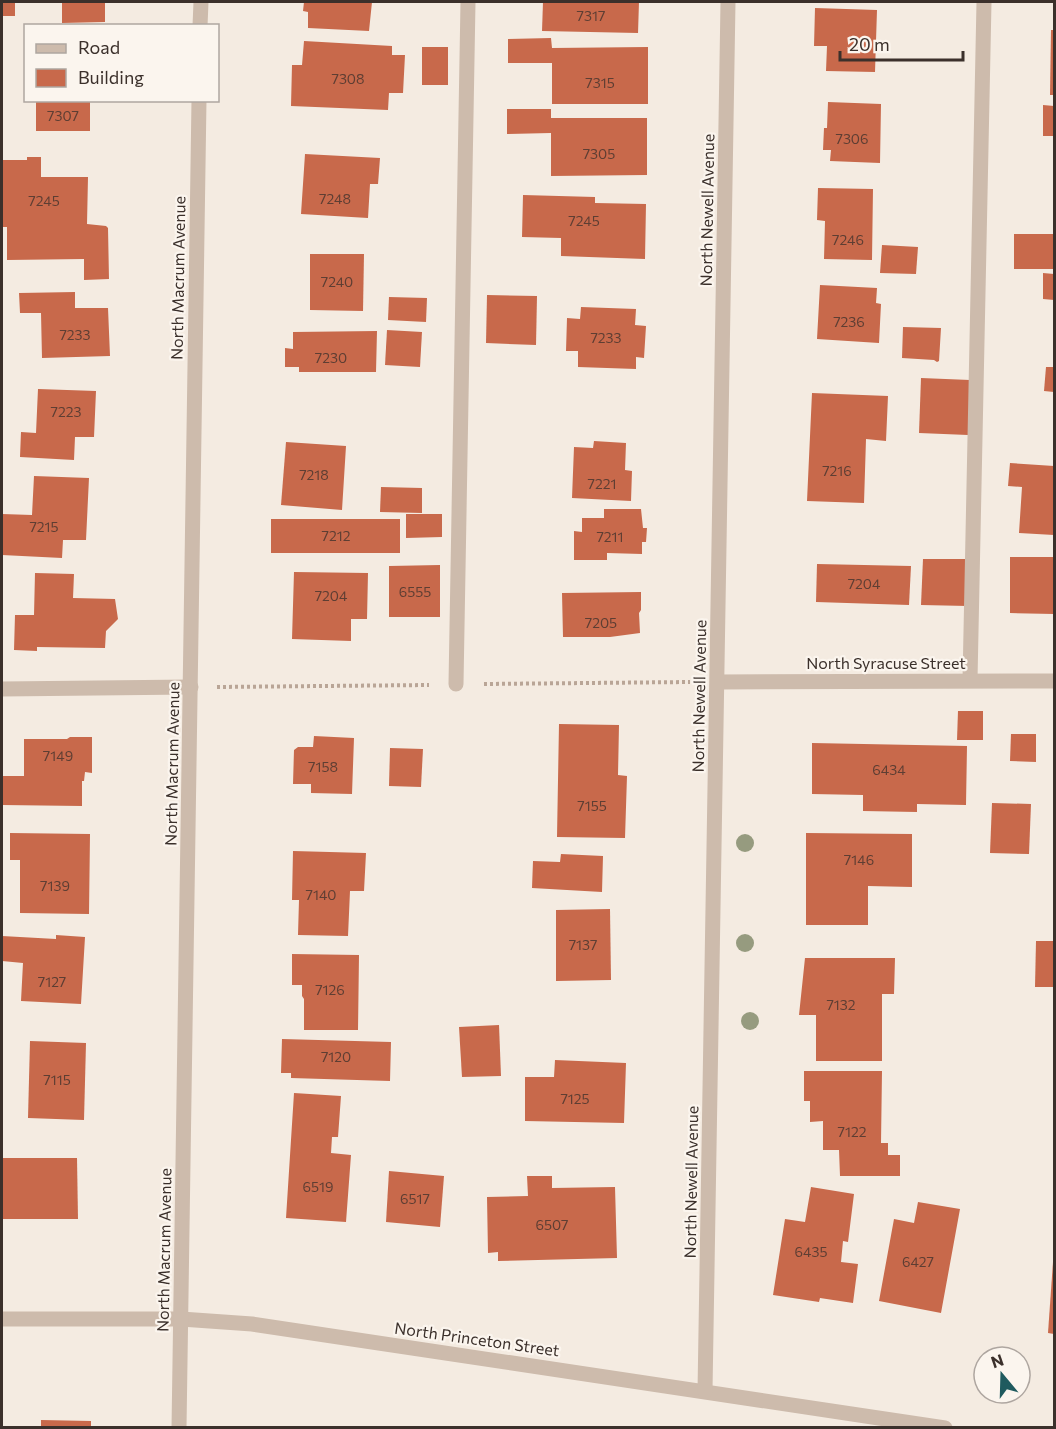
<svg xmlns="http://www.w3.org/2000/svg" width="1056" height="1429" font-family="Commissioner,sans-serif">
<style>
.building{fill:#c8694b}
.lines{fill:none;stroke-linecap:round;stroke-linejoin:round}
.path{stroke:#b9a596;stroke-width:4;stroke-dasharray:3 3;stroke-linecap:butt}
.service{stroke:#cdbbac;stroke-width:15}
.minor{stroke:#cdbbac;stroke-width:15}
.tree{fill:#969b7f}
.labels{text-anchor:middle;stroke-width:4.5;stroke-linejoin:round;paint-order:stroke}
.number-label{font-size:14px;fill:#5e3e33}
.street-label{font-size:16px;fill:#3b302b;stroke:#fbf5ee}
</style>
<rect width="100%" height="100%" fill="#f4ebe1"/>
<g class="building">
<rect x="2" y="2" width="13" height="14"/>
<polygon points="62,2 105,2 105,22 62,23"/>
<polygon points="304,2 372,2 369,31 308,28 308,12 303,11"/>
<polygon points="543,2 639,2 638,33 542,31"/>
<polygon points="815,8 877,10 875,72 826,71 827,46 814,46"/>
<polygon points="1051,30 1054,30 1054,95 1050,95"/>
<polygon points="551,38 552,48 648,47 648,104 552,104 552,63 508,63 508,39"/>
<polygon points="304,41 392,46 392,55 405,55 403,93 389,93 388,110 291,106 292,65 302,65"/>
<rect x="422" y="47" width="26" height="38"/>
<rect x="36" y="100" width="54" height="31"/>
<polygon points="828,102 881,104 880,163 830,161 831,150 823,150 824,128 827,128"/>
<polygon points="1043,105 1054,106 1054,136 1043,136"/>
<polygon points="507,109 551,109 551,118 647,118 647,175 551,176 551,133 507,134"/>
<polygon points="305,154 380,158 378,184 370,184 368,218 301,214"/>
<polygon points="27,157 41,157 41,177 88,177 87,224 106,226 108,228 109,279 84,280 84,259 7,260 7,227 2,227 2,160 27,160"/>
<polygon points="818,188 873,189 872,260 824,259 825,221 817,220"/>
<polygon points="523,195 595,197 595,203 646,204 645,259 561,256 561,238 522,237"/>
<rect x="1014" y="234" width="40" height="35"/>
<polygon points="882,245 918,247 916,274 880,273"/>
<polygon points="310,254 364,254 363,311 310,310"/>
<polygon points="1043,273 1054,274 1054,300 1043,299"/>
<polygon points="820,285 877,288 876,303 881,304 879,343 817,339"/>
<polygon points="75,292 75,308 108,308 110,356 42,358 41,313 20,313 19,293"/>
<polygon points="487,295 537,296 536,345 486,343"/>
<polygon points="389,297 427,298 426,322 388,320"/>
<polygon points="581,307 636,309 635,325 646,326 644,358 636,357 636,369 578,367 578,351 566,351 567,318 580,319"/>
<polygon points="903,327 941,328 939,361 937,362 934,360 902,358"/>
<polygon points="387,330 422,332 420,367 385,365"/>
<polygon points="377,331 376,372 299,372 299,367 285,367 285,348 293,349 293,332"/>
<polygon points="1046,367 1054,367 1054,392 1044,391"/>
<polygon points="921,378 970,380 968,435 919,433"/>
<polygon points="38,389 96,391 94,437 75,437 74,460 20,457 21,432 36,433"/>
<polygon points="812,393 888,396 886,441 866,439 864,503 807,501"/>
<polygon points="594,441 626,443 625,470 632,471 631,501 572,498 574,447 593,448"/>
<polygon points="286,442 346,446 342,510 281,505"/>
<polygon points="1010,463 1054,466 1054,535 1019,533 1022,487 1008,486"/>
<polygon points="34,476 89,478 86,540 63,540 62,558 2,555 2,514 32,515"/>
<polygon points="381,487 422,488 422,513 380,512"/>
<polygon points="604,509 641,509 643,528 647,528 646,542 642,542 642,554 607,553 607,560 574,560 574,531 582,532 582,518 604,518"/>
<polygon points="406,514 442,514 442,537 406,538"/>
<rect x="271" y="519" width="129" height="34"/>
<polygon points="1010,557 1054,557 1054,614 1010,613"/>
<polygon points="923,559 969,559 968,606 921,605"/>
<polygon points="817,564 911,566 909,605 816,602"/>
<polygon points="440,565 440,617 389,617 389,566"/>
<polygon points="294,572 368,573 367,619 351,619 351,641 292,639"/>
<polygon points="35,573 74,574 73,598 115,599 118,619 106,631 105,648 37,647 37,651 14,650 15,615 34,615"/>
<polygon points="641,592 641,610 639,613 640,633 610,637 563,637 562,593"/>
<polygon points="958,711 983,711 983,740 957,740"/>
<polygon points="559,724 619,725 618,775 627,776 625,838 557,837"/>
<polygon points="1011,734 1036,734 1036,762 1010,761"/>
<polygon points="314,736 354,738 352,794 311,793 311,784 293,784 294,750 298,747 313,747"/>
<polygon points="70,737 92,737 92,773 85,772 84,781 82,781 82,806 2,805 2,776 24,776 24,739 67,739"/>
<polygon points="812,743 967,746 966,805 917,804 917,812 863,811 863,795 812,794"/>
<polygon points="390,748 423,749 421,787 389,786"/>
<polygon points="992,803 1031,804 1029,854 990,853"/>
<polygon points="10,833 90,834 89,914 20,913 20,860 10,860"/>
<polygon points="806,833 912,834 912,887 868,886 868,925 806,925"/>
<polygon points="293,851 366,853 364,891 350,891 348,936 298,935 299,900 292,900"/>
<polygon points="561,854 603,856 602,892 532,888 533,861 560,862"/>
<polygon points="610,909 611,980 556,981 556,910"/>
<polygon points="56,935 85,937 81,1004 21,1001 23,963 2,961 2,936 56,939"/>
<polygon points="1036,941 1054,941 1054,987 1035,987"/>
<polygon points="292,954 359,955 358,1030 304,1030 304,999 302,996 302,985 292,985"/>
<polygon points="805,958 895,958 894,994 882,994 882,1061 816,1061 816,1015 799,1015"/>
<polygon points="499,1025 501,1076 462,1077 459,1027"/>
<polygon points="282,1039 391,1042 390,1081 291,1078 291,1073 281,1073"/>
<polygon points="30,1041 86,1043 84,1120 28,1118"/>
<polygon points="555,1060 626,1063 624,1123 525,1121 525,1077 554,1077"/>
<polygon points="804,1071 882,1071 881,1143 888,1143 888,1155 900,1155 900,1176 840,1176 839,1150 823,1150 823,1121 810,1122 810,1101 804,1101"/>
<polygon points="294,1093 341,1096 338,1137 332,1137 331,1153 351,1155 346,1222 286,1218"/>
<polygon points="3,1158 77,1158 78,1219 3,1219"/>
<polygon points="389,1171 444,1176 440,1227 386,1222"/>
<polygon points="527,1176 552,1176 552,1188 615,1187 617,1258 498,1261 498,1252 488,1253 487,1197 528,1196"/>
<polygon points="811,1187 854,1194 848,1242 843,1241 841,1262 858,1264 853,1303 820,1298 819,1302 773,1295 785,1219 805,1222"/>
<polygon points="918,1202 960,1209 941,1313 879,1301 894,1219 914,1223"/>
<polygon points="1053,1262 1054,1262 1054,1334 1048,1333"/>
<polygon points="41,1420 91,1421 91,1428 41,1428"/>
</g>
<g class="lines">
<g class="path">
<polyline points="484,684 690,682"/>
<polyline points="217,687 429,685"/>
</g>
<g class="service">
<polyline points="970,680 984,2"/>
<polyline points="456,684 468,2"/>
</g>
<g class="minor">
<polyline points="200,26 201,2"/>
<polyline points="718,682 1054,681"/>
<polyline points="2,689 191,687"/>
<polyline points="2,1319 181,1319 252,1324 945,1428"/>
<polyline points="705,1391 728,2"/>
<polyline points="179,1428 199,100"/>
</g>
</g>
<g class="tree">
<circle cx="745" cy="843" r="9"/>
<circle cx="745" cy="943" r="9"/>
<circle cx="750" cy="1021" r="9"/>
</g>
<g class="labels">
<g class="number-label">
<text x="591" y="21">7317</text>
<text x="348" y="84">7308</text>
<text x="600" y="88">7315</text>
<text x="63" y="121">7307</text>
<text x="852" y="144">7306</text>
<text x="599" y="159">7305</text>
<text x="335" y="204">7248</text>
<text x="44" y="206">7245</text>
<text x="584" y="226">7245</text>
<text x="848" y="245">7246</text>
<text x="337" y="287">7240</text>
<text x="849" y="327">7236</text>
<text x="75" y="340">7233</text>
<text x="606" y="343">7233</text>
<text x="331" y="363">7230</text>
<text x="66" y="417">7223</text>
<text x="837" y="476">7216</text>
<text x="314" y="480">7218</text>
<text x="602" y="489">7221</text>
<text x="44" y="532">7215</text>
<text x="336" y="541">7212</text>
<text x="610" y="542">7211</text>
<text x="864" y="589">7204</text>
<text x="415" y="597">6555</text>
<text x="331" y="601">7204</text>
<text x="601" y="628">7205</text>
<text x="58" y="761">7149</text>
<text x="323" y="772">7158</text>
<text x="889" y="775">6434</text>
<text x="592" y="811">7155</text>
<text x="859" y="865">7146</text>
<text x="55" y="891">7139</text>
<text x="321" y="900">7140</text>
<text x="583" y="950">7137</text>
<text x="52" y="987">7127</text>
<text x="330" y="995">7126</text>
<text x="841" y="1010">7132</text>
<text x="336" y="1062">7120</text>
<text x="57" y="1085">7115</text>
<text x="575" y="1104">7125</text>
<text x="852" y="1137">7122</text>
<text x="318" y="1192">6519</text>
<text x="415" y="1204">6517</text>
<text x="552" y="1230">6507</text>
<text x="811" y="1257">6435</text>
<text x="918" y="1267">6427</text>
</g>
<g class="street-label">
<text transform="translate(707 210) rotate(-89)" y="6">North Newell Avenue</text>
<text transform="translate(178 278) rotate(-89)" y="6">North Macrum Avenue</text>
<text x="886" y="669">North Syracuse Street</text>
<text transform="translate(699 696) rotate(-89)" y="6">North Newell Avenue</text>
<text transform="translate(172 764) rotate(-89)" y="6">North Macrum Avenue</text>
<text transform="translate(691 1182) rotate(-89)" y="6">North Newell Avenue</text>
<text transform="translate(164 1250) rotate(-89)" y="6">North Macrum Avenue</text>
<text transform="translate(477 1339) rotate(8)" y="6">North Princeton Street</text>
</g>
</g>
<rect width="1056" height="1429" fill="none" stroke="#3b302b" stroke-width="6"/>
<rect x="24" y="24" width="195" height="78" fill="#fbf5ee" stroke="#aea6a0" stroke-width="1.5"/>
<rect x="36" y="44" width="30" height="9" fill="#cdbbac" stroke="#aea6a0" stroke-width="1.5"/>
<text x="78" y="54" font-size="18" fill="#3b302b">Road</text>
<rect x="36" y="69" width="30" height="18" fill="#c8694b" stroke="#aea6a0" stroke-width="1.5"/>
<text x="78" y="84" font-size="18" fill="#3b302b">Building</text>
<g transform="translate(1002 1375) rotate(341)"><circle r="28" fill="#fbf5ee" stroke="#aea6a0" stroke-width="1.5"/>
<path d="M0-4.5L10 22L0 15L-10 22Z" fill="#1f5a5e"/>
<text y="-9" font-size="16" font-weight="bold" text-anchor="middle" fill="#3b302b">N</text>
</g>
<path d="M840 51v9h123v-9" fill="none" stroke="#3b302b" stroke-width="3"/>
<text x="849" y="51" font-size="18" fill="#3b302b" stroke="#fbf5ee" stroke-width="4.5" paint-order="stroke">20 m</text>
</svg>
